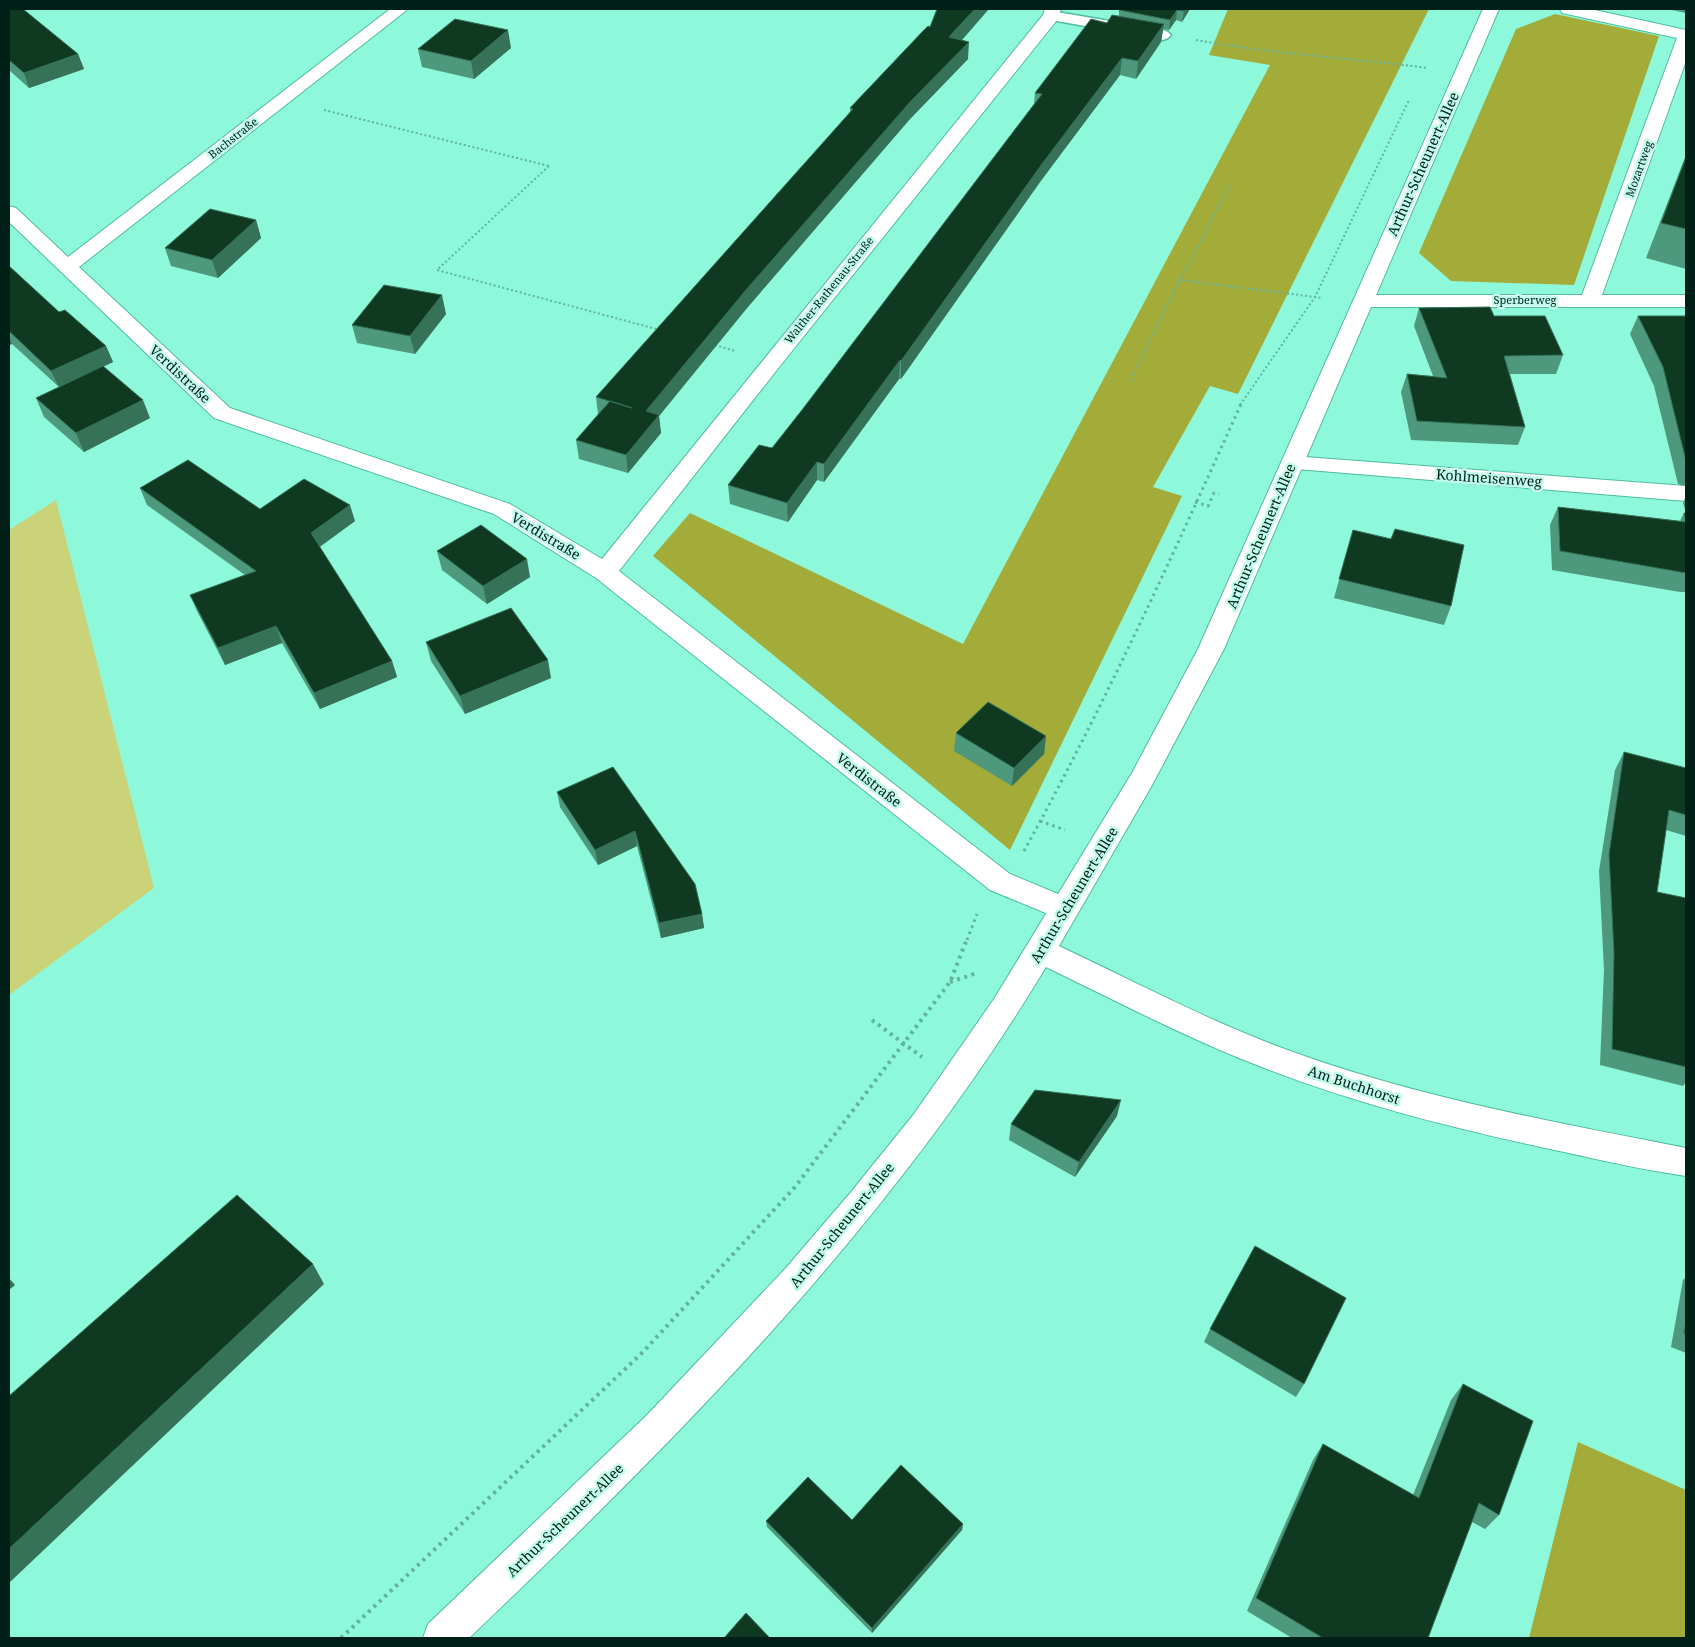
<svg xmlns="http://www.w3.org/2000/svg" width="1695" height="1647" font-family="'Noto Serif',serif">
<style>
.green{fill:#cad378}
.forest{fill:#a3ab39}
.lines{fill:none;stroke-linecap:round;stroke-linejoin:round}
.service-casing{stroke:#4fbca0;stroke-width:3}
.minor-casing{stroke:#4fbca0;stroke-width:2}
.secondary-casing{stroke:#4fbca0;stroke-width:2}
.path-far2{stroke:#61b39c;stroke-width:2;stroke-dasharray:2 2.5;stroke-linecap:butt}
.path-far1{stroke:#61b39c;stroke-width:3;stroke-dasharray:2.5 4;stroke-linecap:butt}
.path{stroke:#61b39c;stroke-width:4;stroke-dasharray:3 4.5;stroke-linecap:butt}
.service{fill:#fff;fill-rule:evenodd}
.minor{fill:#fff;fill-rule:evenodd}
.secondary{fill:#fff;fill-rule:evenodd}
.wall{fill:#4e987d}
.shaded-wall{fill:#357258}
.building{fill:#0f3920;stroke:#357258}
.labels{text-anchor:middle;stroke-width:5;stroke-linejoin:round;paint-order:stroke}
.far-street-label{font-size:11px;fill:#001f17;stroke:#c1fcea}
.street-label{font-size:14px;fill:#001f17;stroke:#c1fcea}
</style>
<rect width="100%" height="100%" fill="#8ef8da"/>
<polygon class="green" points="56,500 154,888 9,995 9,530"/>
<g class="forest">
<polygon points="1228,9 1429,9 1238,394 1210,386 1153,487 1182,496 1010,850 653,556 690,513 963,644 1270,65 1209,55"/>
<polygon points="1555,14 1659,36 1574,285 1451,281 1419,253 1516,29"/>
<polygon points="1578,1442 1686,1490 1686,1638 1529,1638"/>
</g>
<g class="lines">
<g class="service-casing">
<polygon id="service" points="1051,11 1163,30 1168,32 1171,35 1168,38 1163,40 1046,19 1043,16 1046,13"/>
</g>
<g class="minor-casing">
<g id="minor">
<polygon points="390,9 408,9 79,267 230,408 510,504 602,559 1043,15 1045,9 1061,9 1057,20 780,366 619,571 1010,874 1075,901 1079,909 1075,917 1065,921 990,890 596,578 494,514 214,418 9,222 9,206 16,208 68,257"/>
<polygon points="1560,9 1590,9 1686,30 1686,61 1602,295 1686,295 1686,307 1363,307 1356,305 1353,301 1356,297 1363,295 1582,295 1677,38 1562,13"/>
<polygon points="1292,456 1686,486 1686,501 1284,468 1281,463 1284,458"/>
</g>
</g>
<g class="secondary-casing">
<path id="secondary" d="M 1483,9 L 1499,9 L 1224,649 L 1151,787 L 1059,946 C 1136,982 1212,1023 1293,1052 C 1420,1098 1554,1122 1686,1148 L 1686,1176 C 1645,1170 1604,1161 1564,1152 C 1455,1129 1347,1102 1244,1060 C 1177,1033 1112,999 1046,967 C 891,1224 685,1432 469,1638 L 423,1638 L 428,1624 L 647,1415 L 785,1269 L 851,1192 L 914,1114 L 994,999 L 1132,773 L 1198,649 Z"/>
</g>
<g class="path-far2">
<path d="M 1196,40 C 1273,54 1351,58 1428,68"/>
<polyline points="324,110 549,166"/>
<polyline points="549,166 437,270 660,330"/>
<polyline points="1180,280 1323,298"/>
<polyline points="715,345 735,351"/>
<polyline points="1131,380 1180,280 1231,184"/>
<polyline points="1240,405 1315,297 1409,100"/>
</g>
<g class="path-far1">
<polyline points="1195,502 1208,506 1214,493 1219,494"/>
<polyline points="1040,821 1065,830"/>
<path d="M 1024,851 C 1104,706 1173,555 1241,404"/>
<polyline points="967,940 977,914"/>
</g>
<g class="path">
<polyline points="950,982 977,973"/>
<polyline points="872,1020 922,1057"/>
<polyline points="341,1638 643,1352 795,1187 950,982 967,939"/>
</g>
<use href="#service" class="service"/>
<use href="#minor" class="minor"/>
<use href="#secondary" class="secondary"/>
</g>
<g class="wall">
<polygon points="9,9 78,54 84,69 29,88 9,70"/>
<polygon points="1190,9 1182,22 1176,20 1169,30 1163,29 1161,42 1136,79 1120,75 1040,182 901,379 899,379 824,482 817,480 788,522 730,504 728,485 772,448 802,410 1034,104 1035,93 1107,23 1119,16 1119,10"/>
<polygon points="1667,9 1686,9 1686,13"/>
<polygon points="930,27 962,40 968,59 910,119 747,308 659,416 661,433 628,473 579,459 576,440 598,414 596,397 850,113 850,108"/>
<polygon points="511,48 474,79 422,67 418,49"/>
<polygon points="1686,155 1686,269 1646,258"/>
<polygon points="256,220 261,238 218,278 171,266 165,248"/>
<polygon points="9,266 59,312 106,346 113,362 103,367 150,418 84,452 44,417 36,398 59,387 12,344 9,345"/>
<polygon points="1419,308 1494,316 1563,355 1556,374 1510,374 1525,427 1518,445 1411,440 1401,392 1407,374 1433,376 1414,326"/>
<polygon points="446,314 415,354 357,343 352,325"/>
<polygon points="1638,316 1686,316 1686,486 1678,484 1654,386 1630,334"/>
<polygon points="140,488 260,509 355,521 320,547 392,661 397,677 320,709 282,643 225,665 197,611 190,595 245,575 147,505"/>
<polygon points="1686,496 1686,592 1680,592 1552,570 1550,525 1558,507 1680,521 1684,513 1686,513 1683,503"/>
<polygon points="1353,530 1451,606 1444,625 1334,598"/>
<polygon points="437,551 530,577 487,604 442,570"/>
<polygon points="426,642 551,678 465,714 431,661"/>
<polygon points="956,733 1046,736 1044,754 1012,786 954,751"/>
<polygon points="1624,752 1686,768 1686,836 1666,830 1657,892 1686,898 1686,1082 1683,1086 1600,1065 1604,970 1599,871 1615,770"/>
<polygon points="613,767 702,914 704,928 661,938 637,846 598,865 560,807 557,792"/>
<polygon points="1117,1116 1075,1177 1009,1140 1011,1124"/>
<polygon points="1686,1277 1686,1353 1671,1347 1683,1280"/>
<polygon points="1210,1329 1304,1384 1296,1397 1204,1342"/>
<polygon points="1463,1384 1499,1515 1485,1529 1472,1522 1428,1638 1292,1638 1247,1611 1313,1460 1323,1444 1413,1495 1451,1400"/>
<polygon points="852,1520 963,1524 962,1530 872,1633 767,1527 766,1521"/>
</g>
<g class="shaded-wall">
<polygon points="975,9 989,9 949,55 949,37"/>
<polygon points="1185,9 1190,9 1182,22 1184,11"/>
<polygon points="1177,10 1176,20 1169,30 1170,20"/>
<polygon points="1164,24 1161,42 1136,79 1138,61"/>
<polygon points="508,30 511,48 474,79 471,61"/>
<polygon points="969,42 968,59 910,119 747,308 659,416 661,433 628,473 626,455 646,411 746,290 911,101"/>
<polygon points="78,54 84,69 29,88 24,73"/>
<polygon points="1122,58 1120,75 1040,182 901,379 901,361 1042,164"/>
<polygon points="256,220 261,238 218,278 212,260"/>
<polygon points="442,295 446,314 415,354 410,336"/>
<polygon points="9,336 12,344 9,345"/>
<polygon points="106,346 113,362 59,387 51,371"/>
<polygon points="900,360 899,379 824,482 824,464"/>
<polygon points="143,400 150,418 84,452 76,433"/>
<polygon points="817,462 817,480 788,522 787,503"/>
<polygon points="350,505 355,521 316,549 311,533"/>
<polygon points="527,559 530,577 487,604 483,586"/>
<polygon points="276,626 282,643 225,665 218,648"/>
<polygon points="548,660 551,678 465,714 460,696"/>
<polygon points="392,661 397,677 320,709 314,693"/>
<polygon points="1046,736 1044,754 1012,786 1014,768"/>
<polygon points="635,831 637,846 598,865 595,850"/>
<polygon points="702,914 704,928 661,938 659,923"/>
<polygon points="1121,1100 1117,1116 1075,1177 1079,1162"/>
<polygon points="313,1264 324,1284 9,1583 9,1549"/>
<polygon points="9,1278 15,1285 9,1290"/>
<polygon points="963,1524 962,1530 872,1633 872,1628"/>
</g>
<g class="building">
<polygon points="9,9 23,9 78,54 24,73 9,60"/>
<polygon points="937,9 975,9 949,37 969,42 911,101 746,290 646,411 659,415 626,455 576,440 610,401 632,408 596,397 853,109 850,108 923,31 928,26 930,27"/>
<polygon points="1120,9 1185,9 1184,11 1177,10 1170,20 1119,10"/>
<polygon points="1112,15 1164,24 1138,61 1122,58 1042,164 901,361 900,360 824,464 817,462 787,503 728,485 759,445 772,448 802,410 1042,94 1035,93 1091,19 1107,23"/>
<polygon points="455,19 508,30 471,61 418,49"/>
<polygon points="1686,157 1686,229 1661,223"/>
<polygon points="210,209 256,220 212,260 165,248"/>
<polygon points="9,266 59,312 65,310 106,346 51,371 9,331"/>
<polygon points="384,285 442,295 410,336 352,325"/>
<polygon points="1490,307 1494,316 1545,316 1563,355 1504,356 1525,427 1417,421 1407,374 1447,378 1419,308"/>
<polygon points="1638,316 1686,316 1686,461 1663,367"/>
<polygon points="103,366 143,400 76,433 36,398"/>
<polygon points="188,460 260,509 304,479 350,505 311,533 392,661 314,693 276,626 218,648 190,595 256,571 140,488"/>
<polygon points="1558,507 1686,522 1686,573 1560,551"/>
<polygon points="1684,513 1686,513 1686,520"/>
<polygon points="481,525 527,559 483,586 437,551"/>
<polygon points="1395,529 1464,545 1451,606 1339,579 1353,530 1391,539"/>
<polygon points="511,608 548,660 460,696 426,642"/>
<polygon points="988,702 1046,736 1014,768 956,733"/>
<polygon points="1624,752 1686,768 1686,815 1669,810 1657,892 1686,898 1686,1067 1612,1049 1614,953 1609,854"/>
<polygon points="613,767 695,884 702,914 659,923 635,831 595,850 557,792"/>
<polygon points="1035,1090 1121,1100 1079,1162 1011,1124"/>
<polygon points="237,1195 313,1264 9,1549 9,1396"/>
<polygon points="1255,1246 1346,1298 1304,1384 1210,1329"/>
<polygon points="1686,1322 1686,1334 1684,1333"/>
<polygon points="1463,1384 1533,1421 1499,1515 1479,1503 1428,1638 1323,1638 1256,1598 1323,1444 1419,1498"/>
<polygon points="901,1465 963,1524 872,1628 766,1521 808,1477 852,1520"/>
<polygon points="746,1613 770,1638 724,1638"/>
</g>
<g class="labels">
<g class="far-street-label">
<text transform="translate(233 138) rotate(-38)" y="4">Bachstraße</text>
<text transform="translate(1639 169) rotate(-70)" y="4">Mozartweg</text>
<text transform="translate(829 290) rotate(-51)" y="4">Walther-Rathenau-Straße</text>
<text x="1525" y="304">Sperberweg</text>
</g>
<g class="street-label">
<text transform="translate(1423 164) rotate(-66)" y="5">Arthur-Scheunert-Allee</text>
<text transform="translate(180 374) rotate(43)" y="5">Verdistraße</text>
<text transform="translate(1489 478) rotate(4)" y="5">Kohlmeisenweg</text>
<text transform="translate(546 536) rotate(31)" y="5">Verdistraße</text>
<text transform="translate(1261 536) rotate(-67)" y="5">Arthur-Scheunert-Allee</text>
<text transform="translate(869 780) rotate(38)" y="5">Verdistraße</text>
<text transform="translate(1074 895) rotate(-59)" y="5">Arthur-Scheunert-Allee</text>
<text transform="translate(1354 1085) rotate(18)" y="5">Am Buchhorst</text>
<text transform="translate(842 1225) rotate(-51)" y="5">Arthur-Scheunert-Allee</text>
<text transform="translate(565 1520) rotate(-44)" y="5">Arthur-Scheunert-Allee</text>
</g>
</g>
<rect width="1695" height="1647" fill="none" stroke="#001f17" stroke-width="20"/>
</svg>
